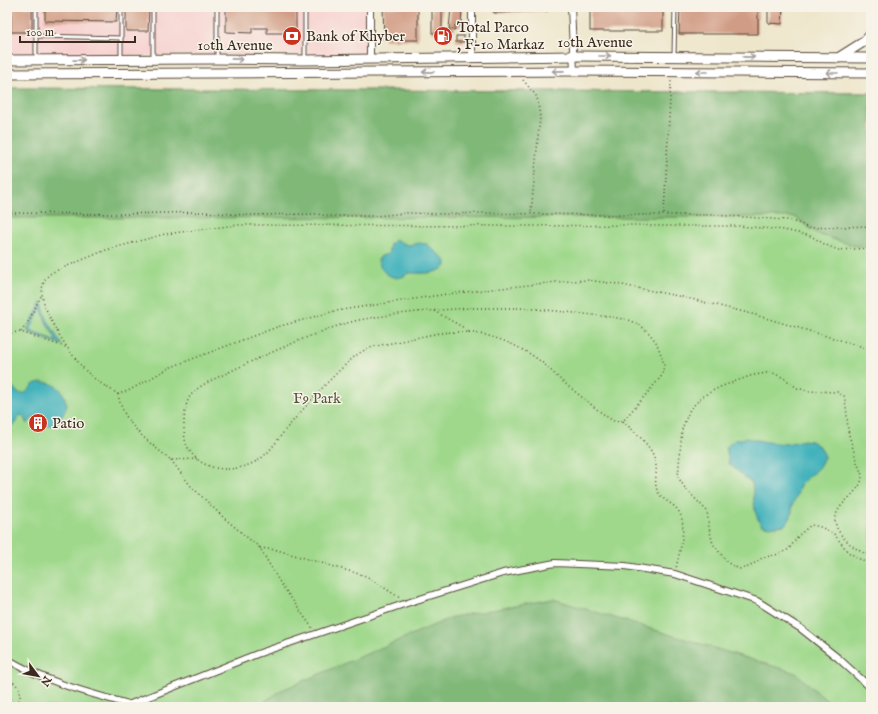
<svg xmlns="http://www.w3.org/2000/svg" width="878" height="714" font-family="'IM FELL English',serif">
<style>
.built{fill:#f7d0cf}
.green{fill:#9fd88b;stroke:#6d8154}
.forest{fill:#7fb877;stroke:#5d714a}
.water{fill:#43b2bc;stroke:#3f6e6d;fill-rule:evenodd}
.building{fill:#d19c85}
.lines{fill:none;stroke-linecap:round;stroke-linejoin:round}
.lane-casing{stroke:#564638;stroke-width:5}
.street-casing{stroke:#564638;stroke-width:8}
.secondary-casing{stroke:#564638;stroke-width:11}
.path{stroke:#564638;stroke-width:1.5;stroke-dasharray:1 3;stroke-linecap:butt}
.lane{stroke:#fff;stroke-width:3}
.street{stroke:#fff;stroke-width:6}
.secondary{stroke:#fff;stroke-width:9}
.oneway{stroke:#a79f9a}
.labels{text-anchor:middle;stroke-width:3;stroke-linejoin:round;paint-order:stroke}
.poi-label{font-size:15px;fill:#3b2a1e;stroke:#f7f3e8;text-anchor:start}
.street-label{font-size:15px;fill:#3b2a1e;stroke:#f7f3e8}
.park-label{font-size:15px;fill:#545639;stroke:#f7f3e8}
</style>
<rect width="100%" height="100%" fill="#f7f3e8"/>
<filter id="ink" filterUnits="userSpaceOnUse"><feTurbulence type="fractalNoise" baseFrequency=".025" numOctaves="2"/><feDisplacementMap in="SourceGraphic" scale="8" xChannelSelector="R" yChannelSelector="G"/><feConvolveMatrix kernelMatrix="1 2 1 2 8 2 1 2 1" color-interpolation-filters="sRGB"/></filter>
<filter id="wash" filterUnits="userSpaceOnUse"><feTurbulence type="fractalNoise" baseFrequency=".012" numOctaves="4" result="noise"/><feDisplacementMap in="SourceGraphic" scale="16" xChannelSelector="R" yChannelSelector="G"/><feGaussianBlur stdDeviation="0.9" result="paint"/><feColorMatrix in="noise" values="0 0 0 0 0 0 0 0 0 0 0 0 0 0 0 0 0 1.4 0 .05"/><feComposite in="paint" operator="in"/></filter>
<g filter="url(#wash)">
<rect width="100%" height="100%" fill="#eee6cb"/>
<polygon class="built" points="7,7 365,7 366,55 7,55"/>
<polygon class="green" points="7,88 871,93 871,707 7,707"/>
<g class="forest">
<polygon points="7,88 871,93 871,246 855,246 817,234 795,217 7,218"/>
<polygon points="553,599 796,673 834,707 256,707 282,690 453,617"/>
</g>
<g class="water">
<path d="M 395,240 L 408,245 L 418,243 L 427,244 L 445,260 L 446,262 L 446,266 C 437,275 420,273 408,273 C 398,284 380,274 378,260 L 381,256 L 388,254 L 390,244 Z"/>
<path d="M 42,302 L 47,319 L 62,345 L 28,332 L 28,328 ZM 41,307 L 46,322 L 57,341 L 30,331 Z"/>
<path d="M 43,382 C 59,384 64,391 67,406 C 64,413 58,428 47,425 C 43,423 41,419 37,417 L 33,418 L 28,423 L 26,423 L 24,417 L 21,415 L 18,417 L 15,424 L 7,427 L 7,385 L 12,386 L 18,393 C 33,396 26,382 43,382 Z"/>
<path d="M 746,438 L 767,442 L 786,444 L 804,440 L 811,441 L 820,447 L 823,452 L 824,458 L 820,466 L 800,485 L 797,495 L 792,506 L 792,513 L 790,519 L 785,525 L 769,527 L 761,525 C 752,510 755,500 752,483 L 729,464 L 726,448 C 732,440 737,439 746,438 Z"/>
</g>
<g id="blocks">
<g class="building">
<rect x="11" y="7" width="21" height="25"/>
<polygon points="45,7 117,7 116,22 45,21"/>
<polygon points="126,7 149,7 148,31 126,31"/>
<polygon points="226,7 296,7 296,30 293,30 293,33 267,33 267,28 252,28 252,33 226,32"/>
<polygon points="383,7 418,7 418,40 384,40"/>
<rect x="432" y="7" width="10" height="26"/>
<polygon points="451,7 462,7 461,26 455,25 455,30 449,29"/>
<polygon points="493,7 547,7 548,11 494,13"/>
<rect x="590" y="7" width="73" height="24"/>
<polygon points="680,7 758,7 758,34 679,34"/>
<polygon points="768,7 783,7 782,24 768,23"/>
<rect x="456" y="36" width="8" height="6"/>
</g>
</g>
</g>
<g filter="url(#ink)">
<use href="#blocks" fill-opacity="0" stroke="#564638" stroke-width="1"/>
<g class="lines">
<g class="lane-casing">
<g id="lane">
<polyline points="305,7 305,59"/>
<polyline points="36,36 121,38"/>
<polyline points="674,55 675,7"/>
<polyline points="121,57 121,7"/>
<polyline points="153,57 153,7"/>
<polyline points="217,57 217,7"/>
<polyline points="36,59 36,7"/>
</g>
</g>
<g class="street-casing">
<g id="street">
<polyline points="370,7 370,59"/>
<polyline points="472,7 472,58"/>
<polyline points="571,7 574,71"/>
<path d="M 7,659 C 46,682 85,692 128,704"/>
<polyline points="123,707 257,654 407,603 503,573 555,563 625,566 675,574 757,601 800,628 838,658 871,688"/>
</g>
</g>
<g class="secondary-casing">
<g id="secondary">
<polyline points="838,58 865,41 871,34"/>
<polyline points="7,60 213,59 305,60 574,56 871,58"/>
<polyline points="7,74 574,71 871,73"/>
</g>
</g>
<g class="path">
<polyline points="523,80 537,97 540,117 531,213"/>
<polyline points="7,213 123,214 205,212 246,215 317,214 327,216 375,216 407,213 450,214 480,213 599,215 714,215 787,220 801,224 809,228 871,226"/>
<polyline points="664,214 671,80"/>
<path d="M 871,248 L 838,250 L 826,245 L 811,236 L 784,230 L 739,226 L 657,226 L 636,225 L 527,226 L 237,225 L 165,234 L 106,250 L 53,272 C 46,276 42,283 42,292 C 42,313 73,359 88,373 C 96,381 108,388 118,394 L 128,391 L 171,367 L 277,327 L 335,311 L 447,294 L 556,282 L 587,280 L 617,284 L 683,297 L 752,314 L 860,346 L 871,352"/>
<path d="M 473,308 L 524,308 L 556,311 L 612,317 L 628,320 L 640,325 L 649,333 L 656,342 L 662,357 L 664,366 L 661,377 L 623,421 C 620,421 616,422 614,421 C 609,419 604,414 599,411 C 587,401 574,391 562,381 C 554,374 547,366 539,360 C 517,344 489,333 462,332 C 441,331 421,337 401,341 C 389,344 374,345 363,351 C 355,355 349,362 342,368 C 321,388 305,407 286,429 C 278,439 271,451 260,459 C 237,474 201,474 187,446 C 182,435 183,404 191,395 C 200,384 217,378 229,372 C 254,360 279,349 305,338 C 323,331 341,324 359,320 C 397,313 435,310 473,308 Z"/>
<polyline points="434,311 466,329 470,333"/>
<polyline points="21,332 27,324 42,294"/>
<polyline points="7,333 21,332 68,348"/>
<path d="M 118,394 C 123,425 149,442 171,460 L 197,459"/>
<path d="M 623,421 C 636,434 654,446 656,466 C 657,474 654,483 657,490 C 661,500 671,502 677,509 C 689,523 679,552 676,569"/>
<polyline points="171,460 190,485 224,518 260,548 279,581 313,629"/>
<polyline points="260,548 277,550 366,576 400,598"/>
<path d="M 871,556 C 860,552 851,546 843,537 C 818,508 861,498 862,477 C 862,472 858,466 856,460 C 854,450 850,440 848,430 C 847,419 847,408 844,396 L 837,392 L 809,391 L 797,388 L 784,378 L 771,372 L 750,376 L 720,387 L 703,396 L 690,409 L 682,429 L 678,477 L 685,488 L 707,511 L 709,528 L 713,544 L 728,563 L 739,569 L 749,567 L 762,558 L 779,554 L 789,549 L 799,535 L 811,525 L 821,527 L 834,534 L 848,552 L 863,561 L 871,564"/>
<polyline points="9,667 10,685 8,695 15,705 15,707"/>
<path d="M 10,680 C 13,682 16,684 18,687 C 23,694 18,700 18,707"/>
</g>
<use href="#lane" class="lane"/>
<use href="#street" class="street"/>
<use href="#secondary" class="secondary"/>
</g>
<defs><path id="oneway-shaft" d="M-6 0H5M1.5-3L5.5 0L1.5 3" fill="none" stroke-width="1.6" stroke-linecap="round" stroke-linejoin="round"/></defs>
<g class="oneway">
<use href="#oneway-shaft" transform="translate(605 56)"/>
<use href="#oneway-shaft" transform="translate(749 57) rotate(1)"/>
<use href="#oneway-shaft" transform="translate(237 59) rotate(1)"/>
<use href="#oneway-shaft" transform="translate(79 60) rotate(-1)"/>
<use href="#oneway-shaft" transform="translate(558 71) rotate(179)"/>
<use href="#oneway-shaft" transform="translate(428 72) rotate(179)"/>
<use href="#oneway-shaft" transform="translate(702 72) rotate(-180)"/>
<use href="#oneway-shaft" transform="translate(832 73) rotate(-180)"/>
</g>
</g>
<defs>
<g id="bank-disc" transform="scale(1)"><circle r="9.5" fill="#c8321e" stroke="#f7f3e8"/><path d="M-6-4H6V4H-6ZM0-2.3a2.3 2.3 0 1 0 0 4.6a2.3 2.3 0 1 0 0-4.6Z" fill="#fff"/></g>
<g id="fuel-disc" transform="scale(1)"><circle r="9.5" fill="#c8321e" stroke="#f7f3e8"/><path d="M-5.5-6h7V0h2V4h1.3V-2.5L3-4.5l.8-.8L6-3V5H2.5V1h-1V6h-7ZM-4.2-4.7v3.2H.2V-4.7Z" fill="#fff"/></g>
<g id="building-disc" transform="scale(1)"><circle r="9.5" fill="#c8321e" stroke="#f7f3e8"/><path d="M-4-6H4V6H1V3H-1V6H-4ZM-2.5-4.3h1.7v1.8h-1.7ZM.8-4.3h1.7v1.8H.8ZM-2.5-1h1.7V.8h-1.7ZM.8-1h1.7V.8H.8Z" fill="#fff"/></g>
</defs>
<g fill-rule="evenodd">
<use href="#bank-disc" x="292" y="36"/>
<use href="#fuel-disc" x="443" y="36"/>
<use href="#building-disc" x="38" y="423"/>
</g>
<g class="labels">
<g class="poi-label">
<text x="457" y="32">Total Parco<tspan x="457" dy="17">, F-10 Markaz</tspan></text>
<text x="306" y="41">Bank of Khyber</text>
<text x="52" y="428">Patio</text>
</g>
<g class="street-label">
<text x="595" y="47">10th Avenue</text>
<text x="235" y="50">10th Avenue</text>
</g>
<g class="park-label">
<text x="317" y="403">F9 Park</text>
</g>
</g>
<rect width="878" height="714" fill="none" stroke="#f7f3e8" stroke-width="24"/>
<g transform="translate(38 676) rotate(122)" stroke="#f7f3e8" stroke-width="3" paint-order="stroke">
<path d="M0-3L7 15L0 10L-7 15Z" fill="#3b2a1e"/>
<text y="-6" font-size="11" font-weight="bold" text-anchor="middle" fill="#3b2a1e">N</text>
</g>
<path d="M20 36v6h115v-6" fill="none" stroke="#3b2a1e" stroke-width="2"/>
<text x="26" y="36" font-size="12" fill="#3b2a1e" stroke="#f7f3e8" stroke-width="3" paint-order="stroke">100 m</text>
</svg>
